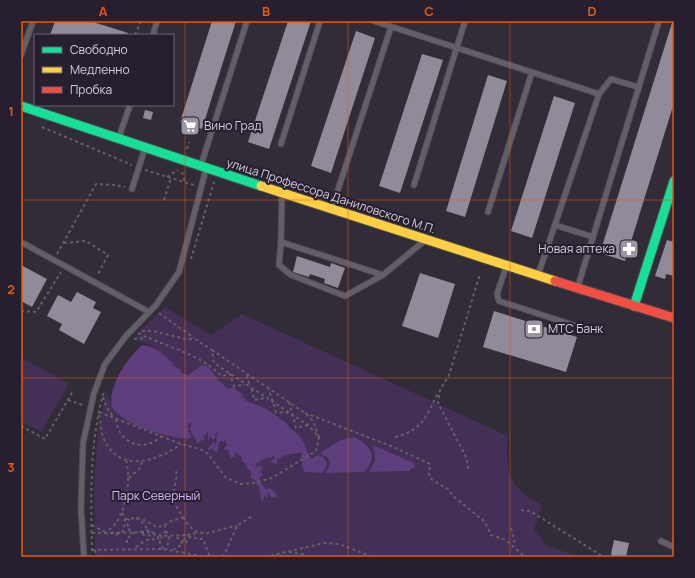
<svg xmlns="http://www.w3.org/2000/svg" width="695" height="578" font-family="Manrope,sans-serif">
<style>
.green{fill:#442f57;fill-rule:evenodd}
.water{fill:#5f3e7e}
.building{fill:#918a98}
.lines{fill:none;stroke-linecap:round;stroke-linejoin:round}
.lane-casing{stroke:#4e4a53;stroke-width:7}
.fast-casing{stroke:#4e4a53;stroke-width:11}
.slow-casing{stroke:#4e4a53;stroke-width:11}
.jam-casing{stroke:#4e4a53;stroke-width:11}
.path{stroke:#636067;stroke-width:2;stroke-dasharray:3 3;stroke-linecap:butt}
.lane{stroke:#635f67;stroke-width:5}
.fast{stroke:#16e098;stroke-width:9}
.slow{stroke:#ffcf43;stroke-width:9}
.jam{stroke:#f24e42;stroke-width:9}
.grid{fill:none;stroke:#e8590c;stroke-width:1;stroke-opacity:0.55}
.labels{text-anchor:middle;stroke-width:4;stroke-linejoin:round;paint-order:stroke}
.poi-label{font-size:12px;fill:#d5cfdb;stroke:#271e30;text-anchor:start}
.street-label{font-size:12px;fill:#d5cfdb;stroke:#271e30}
.park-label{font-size:12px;fill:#d7baf6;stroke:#271e30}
.neatline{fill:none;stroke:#e8590c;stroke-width:1.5}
.grid-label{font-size:13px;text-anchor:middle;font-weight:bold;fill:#e8590c}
</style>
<rect width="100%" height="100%" fill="#312c37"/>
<g class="green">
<path d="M 165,307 L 211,335 L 242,314 L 508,436 C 505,473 508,487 542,505 L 534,530 L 548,546 L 579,557 L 95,557 L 94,479 L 98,432 L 106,391 L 114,410 L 125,420 L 163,434 L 185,439 L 190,435 L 188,424 L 192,423 L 195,438 L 200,441 L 203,440 L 203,436 L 208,430 L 209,442 L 210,435 L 215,439 L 214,434 L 218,432 L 218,442 L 215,446 L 214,442 L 212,446 L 207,449 L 213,449 L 216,453 L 219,442 L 220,440 L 221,443 L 226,439 L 226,444 L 229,444 L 225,449 L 228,450 L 232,458 L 233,458 L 235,452 L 242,459 L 252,472 L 251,478 L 253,478 L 259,488 L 261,499 L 266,496 L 267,491 L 269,495 L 274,492 L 271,488 L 265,489 L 259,477 L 263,474 L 260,475 L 258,471 L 263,467 L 257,468 L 256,463 L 262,458 L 263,460 L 264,457 L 268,456 L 271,458 L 273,454 L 275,457 L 271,461 L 275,463 L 277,457 L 292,453 L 295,455 L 301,452 L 302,466 L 305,472 L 323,473 L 327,467 L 311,459 L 301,438 L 288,427 L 285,422 L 267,409 L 245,400 L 232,388 L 228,389 L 221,382 L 218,382 L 211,369 L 202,365 L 189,375 L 172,367 L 172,363 L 152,346 L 134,339 L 141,329 ZM 364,442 C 372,450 373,458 367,469 L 327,473 L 330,463 L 325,455 ZM 375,449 L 415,467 L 412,471 L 370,472 L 375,457 Z"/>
<polygon points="21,357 69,384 41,432 21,421"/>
</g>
<g class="water">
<path d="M 142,345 C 156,346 165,355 174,365 L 172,367 L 175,366 L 182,371 L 181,372 L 188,375 L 202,365 C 213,367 214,375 219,382 L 221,382 L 228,389 L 232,388 L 233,386 L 236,390 L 242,394 L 242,398 L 244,397 L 245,400 L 267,409 L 285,422 L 289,427 L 301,437 L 311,459 L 318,455 C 328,459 329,464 323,473 L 305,472 L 302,467 L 301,452 C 295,455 292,453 286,455 L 287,457 L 284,455 L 279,459 L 277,458 L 277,465 L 273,463 L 270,463 L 275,457 L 273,455 L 272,458 L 267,457 L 265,460 L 264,457 L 263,461 L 262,459 L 261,461 L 259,461 L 260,463 L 256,463 L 257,468 L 260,465 L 263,469 L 259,471 L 263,475 L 259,478 L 265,489 L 271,488 L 277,496 L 274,498 L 270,496 L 267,492 L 268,498 L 264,496 L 263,502 L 261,499 L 259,488 L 253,478 L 251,479 L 251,470 L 249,471 L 245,463 L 242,461 L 242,458 L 235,452 L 235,457 L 231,458 L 228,450 L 223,449 L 229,444 L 226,445 L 226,439 L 222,443 L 223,445 L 223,446 L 222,441 L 219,442 L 218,450 L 216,453 L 213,449 L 207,450 L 214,441 L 215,446 L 216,442 L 218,442 L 216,439 L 218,432 L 215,434 L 215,439 L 212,439 L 210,435 L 208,443 L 208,430 L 206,436 L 205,434 L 203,436 L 205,439 L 197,443 L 194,436 L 192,434 L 190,428 L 192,423 L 188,424 L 188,428 L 190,429 L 188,431 L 192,437 L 188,439 C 168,437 123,426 112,407 C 107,387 128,357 142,345 Z"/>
<path d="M 354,437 C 370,444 379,457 364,472 L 326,473 L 330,463 L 328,458 L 320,453 L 341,440 Z"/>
<path d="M 372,445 L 414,463 L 415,467 L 409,471 L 369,472 C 375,464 378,453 372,445 Z"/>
</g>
<g class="building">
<polygon points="55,21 90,21 128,33 128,35 50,35"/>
<polygon points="212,21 236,21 202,129 180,122"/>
<polygon points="288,21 311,21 269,149 248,142"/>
<polygon points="672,23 674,24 674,103 625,261 600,253"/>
<polygon points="356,31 375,38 331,173 311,166"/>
<polygon points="422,54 443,60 400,193 379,186"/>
<polygon points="488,75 507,81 465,217 446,211"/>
<polygon points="554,96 575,103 532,238 511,231"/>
<polygon points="145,110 153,112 151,120 143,118"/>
<polygon points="667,240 674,242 674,276 666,274 665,279 655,276"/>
<polygon points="297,256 330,267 331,263 345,268 338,288 324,283 325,279 310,274 309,277 293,272"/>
<polygon points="21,265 47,279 32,307 21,301"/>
<polygon points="420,273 455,284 438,338 402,326"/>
<polygon points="77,292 96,302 93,308 101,312 84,344 59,330 62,324 47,316 58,295 71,302"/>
<polygon points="494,311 577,337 566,372 483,347"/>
<polygon points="614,540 629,543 626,557 614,557 611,554"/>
</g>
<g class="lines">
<g class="lane-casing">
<g id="lane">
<polyline points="374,21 599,94 611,79 638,87"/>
<polyline points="153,35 157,21"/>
<polyline points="21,55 33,21"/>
<polyline points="119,137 130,105"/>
<polyline points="281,144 320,21"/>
<polyline points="201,165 247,21"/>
<polyline points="414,185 465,21"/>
<polyline points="132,189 145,148"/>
<polyline points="282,194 281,242 383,275 423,242"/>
<polyline points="332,208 391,27"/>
<polyline points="488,212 532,72"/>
<polyline points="555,225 593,237"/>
<polyline points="21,242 149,312"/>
<polyline points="281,242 279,265 291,275 345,296 383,275"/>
<polyline points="506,267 497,294 499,301 576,326"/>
<polyline points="538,275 599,94"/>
<polyline points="578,286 659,21"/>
<polyline points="661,541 674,547"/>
<polyline points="84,557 81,508 83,443 94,393 105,364 126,336 156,305 179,272 206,169"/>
</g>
</g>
<g class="fast-casing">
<g id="fast">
<polyline points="21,106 261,186"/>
<polyline points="634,306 674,181"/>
</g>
</g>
<g class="slow-casing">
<polyline id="slow" points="261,186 555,281"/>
</g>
<g class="jam-casing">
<polyline id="jam" points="555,281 674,318"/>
</g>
<g class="path">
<polyline points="135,35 141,21"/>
<polyline points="42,127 132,165"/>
<polyline points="187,149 189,142"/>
<polyline points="145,170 194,185"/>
<polyline points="182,172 185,182"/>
<polyline points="167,177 178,170"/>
<polyline points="164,200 171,178"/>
<polyline points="64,243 86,241 108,255 97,276"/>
<polyline points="57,254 96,184 115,185 125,187"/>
<polyline points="191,259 214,182"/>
<polyline points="21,311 36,312 61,272"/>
<polyline points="159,313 194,338"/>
<path d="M 142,331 L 153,331 L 185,339 L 195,339 L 212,350 L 214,363 L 308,425 L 319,437 L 316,451 L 272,478 L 254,483 L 241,484 L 226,478 L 208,454 L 200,449 L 181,444 L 99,412 C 100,420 101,429 103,437 C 117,474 157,462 181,444"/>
<path d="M 138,333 C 169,348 196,352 222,376 L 230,374 L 234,386 L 245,385"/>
<polyline points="134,339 145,338"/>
<polyline points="212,350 305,413 313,421 319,437"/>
<polyline points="247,375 250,387"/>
<polyline points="268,387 276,412 288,413"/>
<polyline points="252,389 254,400 265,398"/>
<polyline points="103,397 106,406 114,418"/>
<polyline points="68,400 83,405"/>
<polyline points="289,402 296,428 308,425"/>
<polyline points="305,413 391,446 430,464 429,475 432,480 448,489 453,496 485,522 491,535 506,540 525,557"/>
<path d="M 116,419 C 118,444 144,453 162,436"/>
<polyline points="21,426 45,439 73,391"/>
<path d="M 395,437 C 422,431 427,415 438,393"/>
<polyline points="468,469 467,459 438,403 440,390 449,375 480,274"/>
<polyline points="129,478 140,468 142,462"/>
<polyline points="521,510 530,511 604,557"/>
<path d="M 122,513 L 126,519 C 131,519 137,517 142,519 C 156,525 155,532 171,521 C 175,519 179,520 183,517 C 180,512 176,507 175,503 C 171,493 178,481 176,471"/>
<path d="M 183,517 C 200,545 211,529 237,526"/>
<polyline points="136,518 144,524 149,532 147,535"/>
<polyline points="92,525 105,532"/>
<polyline points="511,528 515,544"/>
<polyline points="166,531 169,538 167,549"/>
<polyline points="140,532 148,530 154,533"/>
<path d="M 92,533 L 105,533 C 109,530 114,526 117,522 C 127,505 131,478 126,460"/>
<polyline points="105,533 149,532 162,536 186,535 198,539 203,539 210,557"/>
<polyline points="110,533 122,533"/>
<polyline points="142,534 151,536 155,535"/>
<polyline points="116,535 124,530 125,518"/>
<polyline points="187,535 196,533"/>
<polyline points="128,538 134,533 127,528 129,519"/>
<polyline points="127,540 127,544"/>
<polyline points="183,540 191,537"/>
<polyline points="182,543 183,540 187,542 183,544"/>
<polyline points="136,547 146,540 158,539 158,535"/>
<polyline points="163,549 159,540 165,532 165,526"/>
<polyline points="92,550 163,549 206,557"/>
<polyline points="95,550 97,557"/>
<polyline points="173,550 183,544 176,536"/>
<path d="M 92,551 C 91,498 89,443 104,391"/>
<polyline points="289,552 302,554 309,557"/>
<polyline points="223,557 237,526 252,516"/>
<polyline points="265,557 324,543 339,544 373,557"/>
<polyline points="280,557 285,552"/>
</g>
<use href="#lane" class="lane"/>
<use href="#fast" class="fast"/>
<use href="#slow" class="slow"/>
<use href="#jam" class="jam"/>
</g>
<path class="grid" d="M 185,21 L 185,557M 348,21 L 348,557M 510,21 L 510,557M 21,200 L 674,200M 21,378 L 674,378"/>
<defs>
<g id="supermarket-square" transform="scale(1)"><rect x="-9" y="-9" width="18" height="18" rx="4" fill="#9c96a2" stroke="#271e30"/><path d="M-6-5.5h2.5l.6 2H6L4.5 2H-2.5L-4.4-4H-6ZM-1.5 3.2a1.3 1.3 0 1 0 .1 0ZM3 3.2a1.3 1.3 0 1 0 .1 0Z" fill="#fff"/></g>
<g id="pharmacy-square" transform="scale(1)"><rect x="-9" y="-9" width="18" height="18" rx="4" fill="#9c96a2" stroke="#271e30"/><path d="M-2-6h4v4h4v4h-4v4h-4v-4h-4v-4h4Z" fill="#fff"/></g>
<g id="bank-square" transform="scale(1)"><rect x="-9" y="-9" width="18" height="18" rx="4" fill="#9c96a2" stroke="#271e30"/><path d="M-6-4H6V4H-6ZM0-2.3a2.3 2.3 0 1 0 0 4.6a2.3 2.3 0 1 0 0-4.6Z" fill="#fff"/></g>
</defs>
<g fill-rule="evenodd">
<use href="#supermarket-square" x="190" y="126"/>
<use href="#pharmacy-square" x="629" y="249"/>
<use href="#bank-square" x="534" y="329"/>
</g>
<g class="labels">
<g class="poi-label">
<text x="204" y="130">Вино Град</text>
<text x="615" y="253" text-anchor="end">Новая аптека</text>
<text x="548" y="333">МТС Банк</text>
</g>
<g class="street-label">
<text transform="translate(331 196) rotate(18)" y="4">улица Профессора Даниловского М.П.</text>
</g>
<g class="park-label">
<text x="156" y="500">Парк Северный</text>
</g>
</g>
<rect width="695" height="578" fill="none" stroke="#271e30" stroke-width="44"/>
<rect x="34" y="34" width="140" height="72" fill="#271e30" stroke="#6d6574"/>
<rect x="42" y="47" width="20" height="6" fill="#16e098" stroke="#6d6574"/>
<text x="70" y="54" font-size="12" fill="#d5cfdb">Свободно</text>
<rect x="42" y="67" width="20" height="6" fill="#ffcf43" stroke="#6d6574"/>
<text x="70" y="74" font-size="12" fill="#d5cfdb">Медленно</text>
<rect x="42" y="87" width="20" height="6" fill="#f24e42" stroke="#6d6574"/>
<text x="70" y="94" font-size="12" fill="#d5cfdb">Пробка</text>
<rect x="22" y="22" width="651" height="534" class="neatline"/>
<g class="grid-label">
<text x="103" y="16">A</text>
<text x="266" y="16">B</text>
<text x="429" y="16">C</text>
<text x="592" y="16">D</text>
<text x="11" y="116">1</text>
<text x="11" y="294">2</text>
<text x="11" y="472">3</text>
</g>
</svg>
